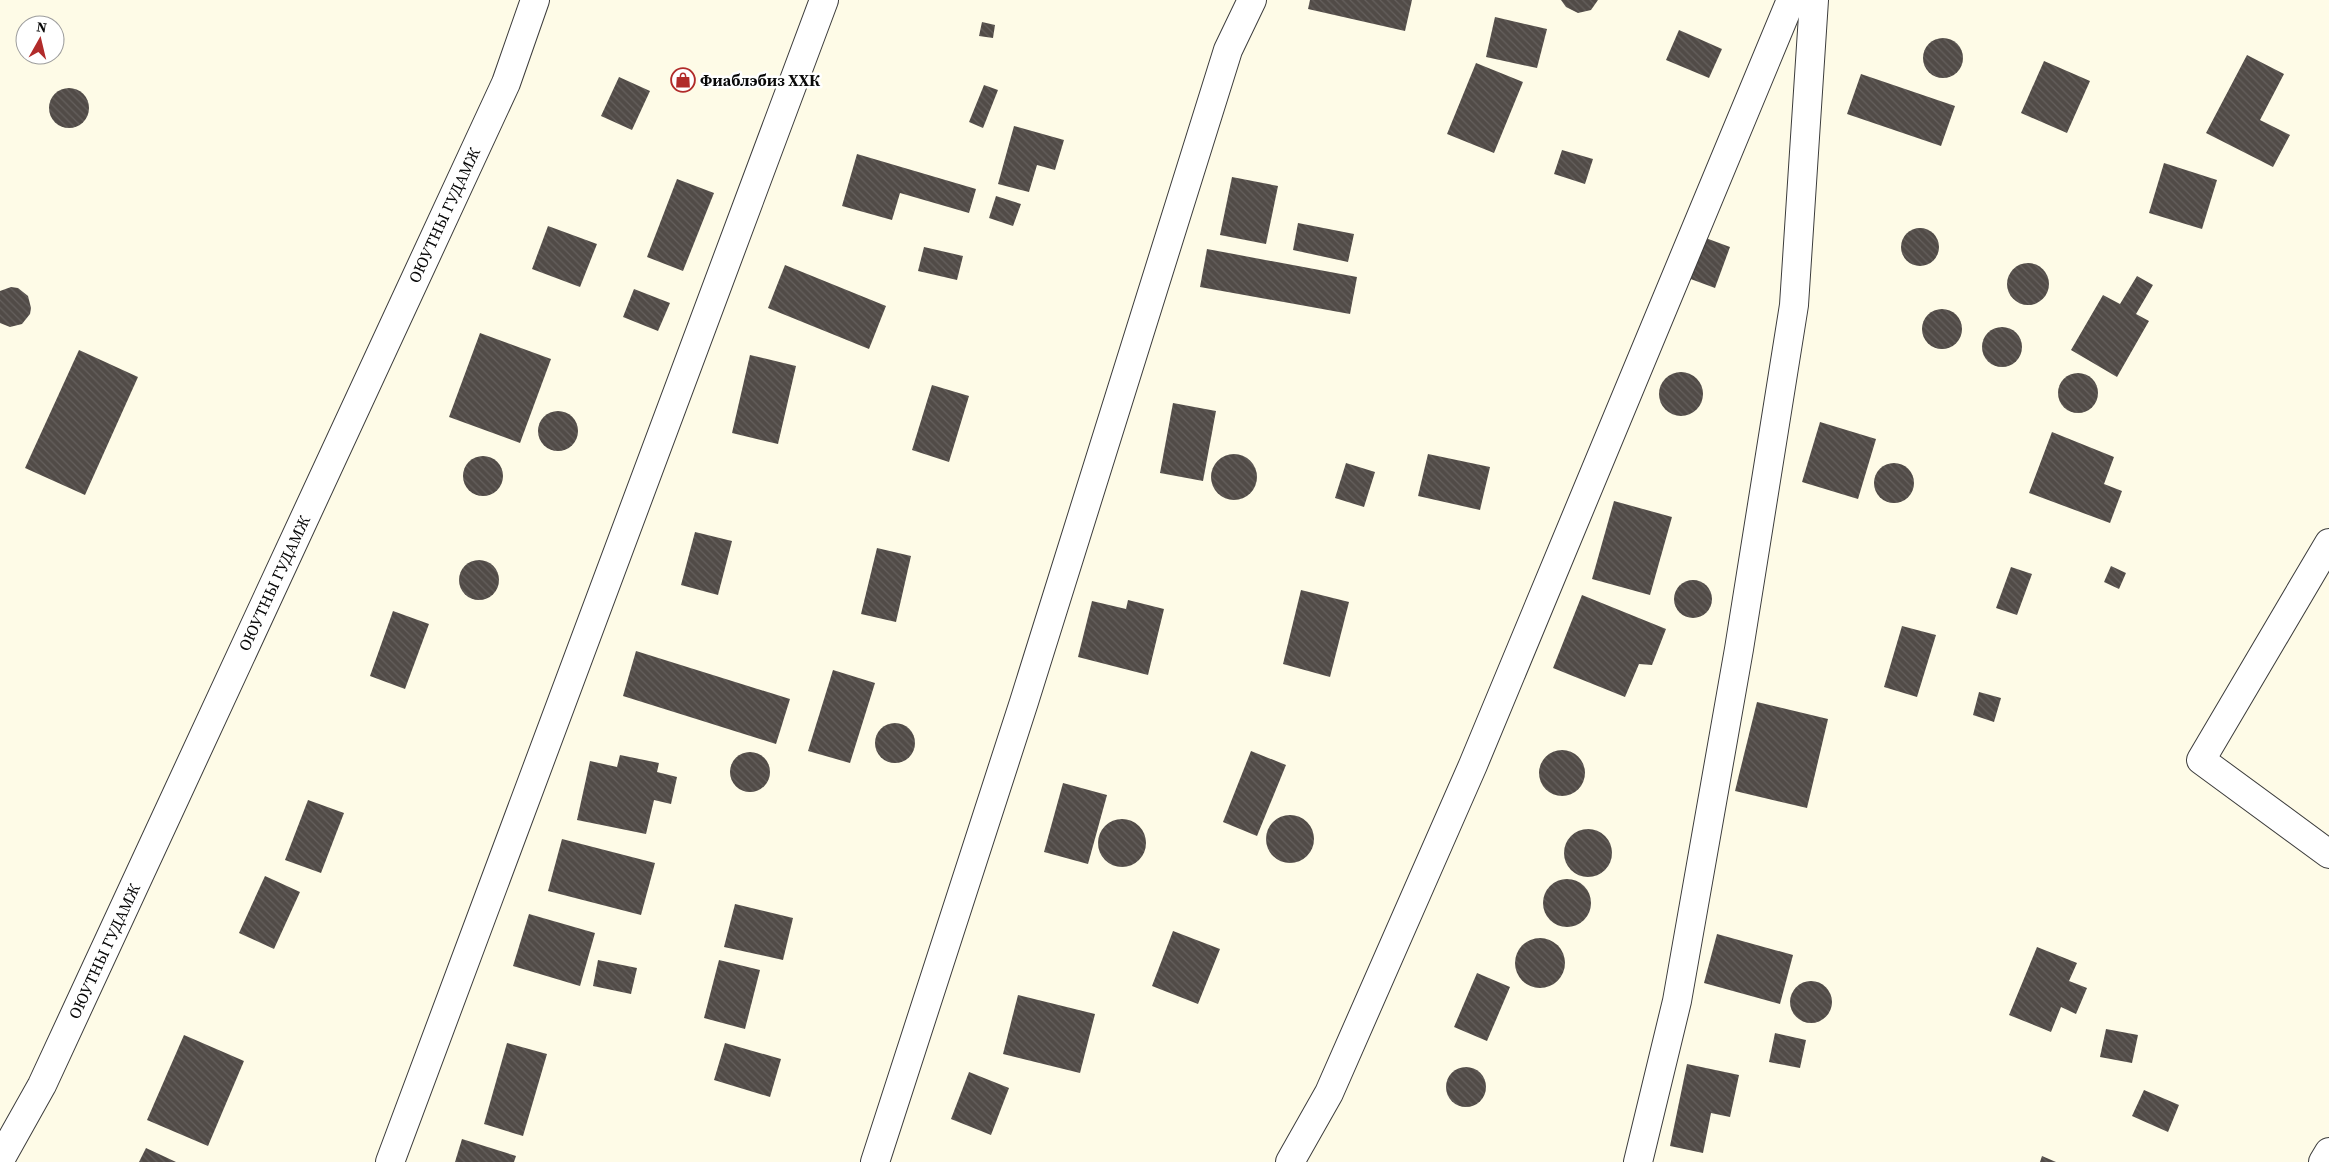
<svg xmlns="http://www.w3.org/2000/svg" width="2329" height="1162" font-family="'Source Serif 4',serif">
<style>
.building{fill:url(#building-back-hatch)}
.lines{fill:none;stroke-linecap:round;stroke-linejoin:round}
.minor-casing{stroke:#3c3c3c;stroke-width:30}
.minor{stroke:#fff;stroke-width:28}
.labels{text-anchor:middle;stroke-width:5;stroke-linejoin:round;paint-order:stroke}
.poi-label{font-size:16px;font-weight:bold;fill:#090909;stroke:#fff;text-anchor:start}
.street-label{font-size:16px;fill:#090909;stroke:#fff}
</style>
<defs>
<pattern id="building-back-hatch" width="6" height="6" patternUnits="userSpaceOnUse" patternTransform="scale(1.25)"><rect width="6" height="6" fill="#514b47"/><path d="M-1 5l2 2M0 0l6 6M5-1l2 2" fill="none" stroke="#65605d"/></pattern>
</defs>
<rect width="100%" height="100%" fill="#fefbe7"/>
<g class="building">
<polygon points="1310,0 1412,0 1405,31 1308,9"/>
<polygon points="1561,0 1598,0 1591,10 1578,13 1566,7"/>
<polygon points="1495,17 1547,29 1537,68 1486,57"/>
<polygon points="982,22 995,25 993,38 979,36"/>
<polygon points="1679,30 1722,49 1709,78 1666,60"/>
<circle cx="1943" cy="58" r="20"/>
<polygon points="2247,55 2284,74 2260,120 2290,135 2273,167 2206,133"/>
<polygon points="2044,61 2090,81 2067,133 2021,113"/>
<polygon points="1476,63 1523,82 1494,153 1447,134"/>
<polygon points="1861,74 1955,106 1941,146 1847,114"/>
<polygon points="619,77 650,91 632,130 601,116"/>
<polygon points="984,85 998,90 983,128 969,122"/>
<circle cx="69" cy="108" r="20"/>
<polygon points="1014,126 1064,140 1055,170 1037,165 1029,192 998,184"/>
<polygon points="1562,150 1593,159 1585,184 1554,174"/>
<polygon points="857,154 976,189 969,213 900,193 892,220 842,206"/>
<polygon points="2164,163 2217,180 2202,229 2149,213"/>
<polygon points="1232,177 1278,186 1266,244 1220,235"/>
<polygon points="677,179 714,193 683,271 647,257"/>
<polygon points="996,196 1021,204 1013,226 989,218"/>
<polygon points="1298,223 1354,234 1348,262 1293,250"/>
<polygon points="548,226 597,244 580,287 532,269"/>
<circle cx="1920" cy="247" r="19"/>
<polygon points="1703,237 1730,247 1715,288 1688,278"/>
<polygon points="924,247 963,256 957,280 918,271"/>
<polygon points="1207,249 1357,277 1350,314 1200,287"/>
<circle cx="2028" cy="284" r="21"/>
<polygon points="785,265 886,306 869,349 768,308"/>
<polygon points="2137,276 2153,285 2136,314 2149,321 2117,377 2071,350 2103,295 2120,304"/>
<polygon points="11,287 18,288 28,296 31,308 30,314 22,324 10,327 0,323 0,291"/>
<polygon points="634,289 670,303 658,331 623,317"/>
<circle cx="1942" cy="329" r="20"/>
<circle cx="2002" cy="347" r="20"/>
<polygon points="480,333 551,359 520,443 449,417"/>
<polygon points="79,350 138,377 85,495 25,468"/>
<polygon points="750,355 796,366 778,444 732,433"/>
<circle cx="1681" cy="394" r="22"/>
<circle cx="2078" cy="393" r="20"/>
<polygon points="932,385 969,396 949,462 912,450"/>
<polygon points="1173,403 1216,411 1203,481 1160,473"/>
<circle cx="558" cy="431" r="20"/>
<polygon points="1820,422 1876,439 1858,499 1802,482"/>
<polygon points="2052,432 2114,457 2104,484 2122,491 2110,523 2029,493"/>
<circle cx="1234" cy="477" r="23"/>
<polygon points="1428,454 1490,467 1480,510 1418,496"/>
<circle cx="483" cy="476" r="20"/>
<polygon points="1346,463 1375,472 1364,507 1335,498"/>
<circle cx="1894" cy="483" r="20"/>
<polygon points="1614,501 1672,517 1650,595 1592,579"/>
<polygon points="695,532 732,541 718,595 681,585"/>
<polygon points="877,548 911,556 896,622 861,614"/>
<circle cx="479" cy="580" r="20"/>
<polygon points="2111,566 2126,573 2119,589 2104,582"/>
<polygon points="2011,567 2032,574 2017,615 1996,608"/>
<circle cx="1693" cy="599" r="19"/>
<polygon points="1301,590 1349,602 1330,677 1283,664"/>
<polygon points="1582,595 1666,629 1652,665 1639,664 1625,697 1553,668"/>
<polygon points="1128,600 1164,609 1148,675 1078,657 1092,601 1126,609"/>
<polygon points="393,611 429,624 405,689 370,676"/>
<polygon points="1902,626 1936,635 1917,697 1884,687"/>
<polygon points="636,651 790,699 776,744 623,696"/>
<polygon points="833,670 875,683 850,763 808,751"/>
<polygon points="1979,692 2001,698 1994,722 1973,715"/>
<polygon points="1757,702 1828,719 1807,808 1735,791"/>
<circle cx="895" cy="743" r="20"/>
<circle cx="1562" cy="773" r="23"/>
<polygon points="1251,751 1286,765 1257,836 1223,822"/>
<circle cx="750" cy="772" r="20"/>
<polygon points="620,755 659,763 657,772 677,777 671,804 654,800 646,834 577,820 590,761 617,767"/>
<polygon points="1063,783 1107,795 1088,864 1044,852"/>
<polygon points="308,800 344,813 321,873 285,860"/>
<circle cx="1290" cy="839" r="24"/>
<circle cx="1122" cy="843" r="24"/>
<circle cx="1588" cy="853" r="24"/>
<polygon points="562,839 655,863 641,915 548,891"/>
<polygon points="265,876 300,892 274,949 239,933"/>
<circle cx="1567" cy="903" r="24"/>
<polygon points="735,904 793,918 783,960 724,947"/>
<polygon points="529,914 595,933 580,986 513,966"/>
<polygon points="1173,931 1220,949 1198,1004 1152,986"/>
<polygon points="1717,934 1793,955 1780,1004 1704,983"/>
<circle cx="1540" cy="963" r="25"/>
<polygon points="2037,947 2077,963 2069,981 2087,988 2076,1014 2061,1007 2051,1032 2009,1015"/>
<polygon points="598,960 637,968 631,994 593,986"/>
<polygon points="719,960 760,970 745,1029 704,1018"/>
<polygon points="1477,973 1510,987 1487,1041 1454,1027"/>
<circle cx="1811" cy="1002" r="21"/>
<polygon points="1018,995 1095,1014 1080,1073 1003,1054"/>
<polygon points="2106,1029 2138,1035 2132,1063 2100,1057"/>
<polygon points="1775,1033 1806,1040 1800,1068 1769,1062"/>
<polygon points="184,1035 244,1061 208,1146 147,1120"/>
<polygon points="507,1043 547,1054 523,1136 484,1124"/>
<polygon points="725,1043 781,1059 770,1097 714,1080"/>
<polygon points="1687,1064 1739,1075 1730,1117 1711,1113 1703,1153 1670,1146"/>
<circle cx="1466" cy="1087" r="20"/>
<polygon points="969,1072 1009,1088 991,1135 951,1119"/>
<polygon points="2144,1090 2179,1105 2168,1132 2132,1116"/>
<polygon points="462,1139 516,1156 514,1162 455,1162"/>
<polygon points="146,1148 176,1162 139,1162"/>
<polygon points="2042,1156 2056,1162 2040,1162"/>
</g>
<g class="lines">
<g class="minor-casing">
<g id="minor">
<polyline points="2329,543 2201,760 2329,854"/>
<polyline points="0,1160 42,1085 506,83 535,0"/>
<polyline points="390,1162 824,0"/>
<polyline points="875,1162 1024,702 1228,50 1252,0"/>
<polyline points="1290,1162 1329,1093 1473,765 1791,0"/>
<polyline points="1638,1162 1677,1001 1739,649 1794,305 1814,0"/>
<polyline points="2323,1162 2329,1152"/>
</g>
</g>
<use href="#minor" class="minor"/>
</g>
<defs>
<g id="shop-ring" transform="scale(1.25)"><circle r="9.5" fill="#fff" stroke="#b12b2a" stroke-width="1.5"/><path d="M-5-2.5h2.3a2.7 3.5 0 0 1 5.4 0H5L5.5 6h-11ZM-1.5-2.5h3a1.5 2.3 0 0 0-3 0Z" fill="#b12b2a"/></g>
</defs>
<g fill-rule="evenodd">
<use href="#shop-ring" x="683" y="80"/>
</g>
<g class="labels">
<g class="poi-label">
<text x="700" y="86">Фиаблэбиз ХХК</text>
</g>
<g class="street-label">
<text transform="translate(444 215) rotate(-65)" y="6">ОЮУТНЫ ГУДАМЖ</text>
<text transform="translate(274 583) rotate(-65)" y="6">ОЮУТНЫ ГУДАМЖ</text>
<text transform="translate(104 951) rotate(-65)" y="6">ОЮУТНЫ ГУДАМЖ</text>
</g>
</g>
<g transform="translate(40 40) rotate(8)"><circle r="24" fill="#ffffff" stroke="#9d9d9d"/>
<path d="M0-4L9 19L0 12L-9 19Z" fill="#b12b2a"/>
<text y="-8" font-size="14" font-weight="bold" text-anchor="middle" fill="#090909">N</text>
</g>
</svg>
